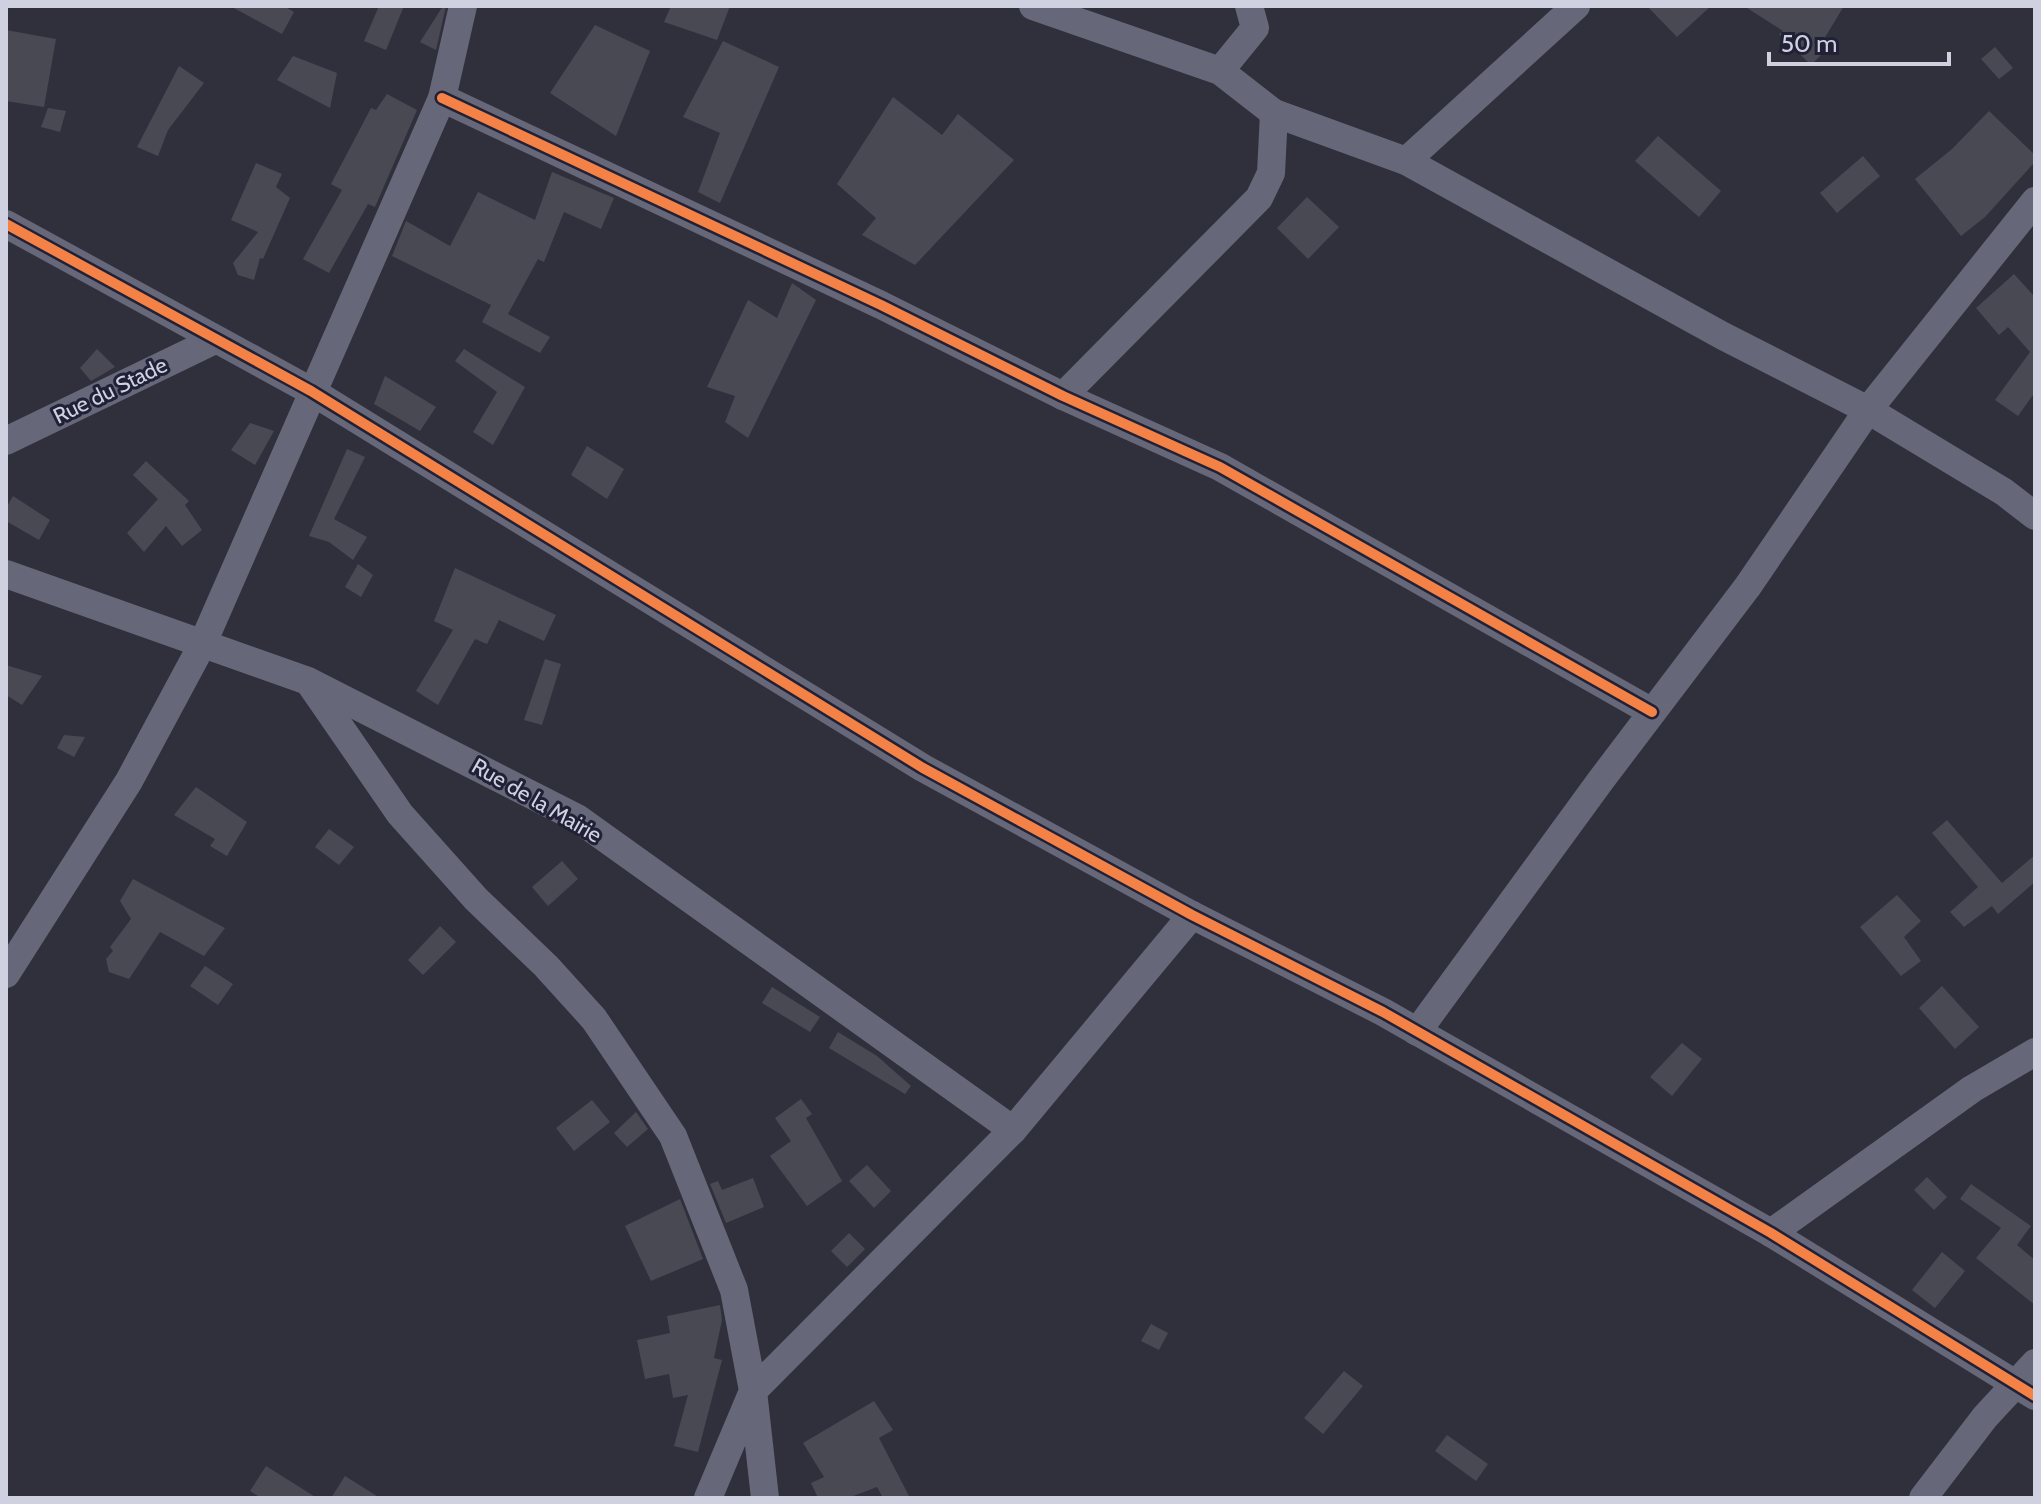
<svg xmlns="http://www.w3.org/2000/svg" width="2041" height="1504" font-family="Cabin,sans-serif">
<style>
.building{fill:#484953}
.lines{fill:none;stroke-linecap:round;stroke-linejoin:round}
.minor{stroke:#666778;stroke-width:28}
.cycleway-casing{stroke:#202137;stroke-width:15}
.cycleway{stroke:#f48246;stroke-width:10}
.labels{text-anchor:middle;stroke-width:6;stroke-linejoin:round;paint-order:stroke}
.street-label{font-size:22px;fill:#cfd1e0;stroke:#202137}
</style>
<rect width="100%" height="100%" fill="#2f303c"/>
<g class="building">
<polygon points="230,6 284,6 294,12 282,34"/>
<polygon points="379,6 404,6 386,50 364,41"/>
<polygon points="443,6 446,6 436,50 420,42"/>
<polygon points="671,6 730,6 717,40 664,22"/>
<polygon points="1647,6 1711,6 1677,37"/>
<polygon points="1744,6 1844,6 1824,39 1831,45 1811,65 1779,34 1783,31"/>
<polygon points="595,25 650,51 616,136 550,93"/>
<polygon points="6,30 56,39 44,107 6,101"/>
<polygon points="723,41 779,67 720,203 698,192 720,133 683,117"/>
<polygon points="1995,47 2013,68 1999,79 1981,59"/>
<polygon points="293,56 337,73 330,108 277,80"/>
<polygon points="179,66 204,83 168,130 158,156 137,147"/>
<polygon points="387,94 417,110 375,207 368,204 329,273 303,259 342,190 331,184 371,108 376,110"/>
<polygon points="893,97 942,135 958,114 1014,160 915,265 862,235 876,218 837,184"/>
<polygon points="48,108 66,111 60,132 41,127"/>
<polygon points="1989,111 2035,155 2035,162 1985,217 1961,236 1915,179 1952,149"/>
<polygon points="1658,136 1721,191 1699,217 1635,161"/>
<polygon points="1863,156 1880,176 1837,213 1820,193"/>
<polygon points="256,163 282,174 276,187 290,198 263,259 260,258 254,280 238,275 233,263 258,232 231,220"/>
<polygon points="552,172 614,198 601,229 564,212 544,262 538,259 508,314 550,337 540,353 482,322 491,305 392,256 406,221 450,246 478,192 535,220"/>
<polygon points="1307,197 1339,227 1308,259 1277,228"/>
<polygon points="2014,274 2035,297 2035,392 2018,416 1995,400 2030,352 2008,327 1999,335 1976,308"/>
<polygon points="792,283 816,300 748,438 725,422 735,396 707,387 748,300 777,318"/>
<polygon points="97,349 115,367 91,381 80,368"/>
<polygon points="464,349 525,387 493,445 473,432 497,392 455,361"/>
<polygon points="385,376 436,407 420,431 374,404"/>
<polygon points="250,423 274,431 255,465 231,450"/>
<polygon points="587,446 624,469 607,499 571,475"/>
<polygon points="347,449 365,457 334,519 367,537 353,560 329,542 309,536"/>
<polygon points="146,461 189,501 185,505 202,530 182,546 166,526 144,552 127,533 158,499 133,475"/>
<polygon points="13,496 50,520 39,540 6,521 6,508"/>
<polygon points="358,564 373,575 361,597 345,587"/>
<polygon points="455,568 556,615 544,641 499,620 487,644 475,639 438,705 416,691 453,630 434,621"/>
<polygon points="545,659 561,664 542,725 524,720"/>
<polygon points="6,665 42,676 22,705 6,695"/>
<polygon points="64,735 85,737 74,757 57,748"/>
<polygon points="196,787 247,822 227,856 210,846 215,839 174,815"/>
<polygon points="1947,820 2002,883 2035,855 2035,882 1998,914 1992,906 1964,927 1950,912 1978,887 1932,833"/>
<polygon points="329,829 354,847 339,865 315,847"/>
<polygon points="562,861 578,879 548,906 532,887"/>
<polygon points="133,879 225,928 204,956 160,932 129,979 109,972 106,959 113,951 110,947 131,919 120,901"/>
<polygon points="1897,895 1921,921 1904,937 1921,961 1901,976 1860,927"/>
<polygon points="440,926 456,942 423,975 408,960"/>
<polygon points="205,966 233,984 218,1005 190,986"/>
<polygon points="1942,986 1979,1027 1955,1049 1919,1008"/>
<polygon points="772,987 820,1017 810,1032 762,1003"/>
<polygon points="838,1032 877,1056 911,1086 905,1094 829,1048"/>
<polygon points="1682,1043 1702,1059 1672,1096 1650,1077"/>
<polygon points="801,1099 812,1114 806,1118 842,1181 807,1206 770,1156 791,1141 775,1118"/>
<polygon points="592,1100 610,1122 574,1151 556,1128"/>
<polygon points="636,1112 648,1129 627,1147 614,1133"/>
<polygon points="867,1165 891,1191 874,1208 849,1181"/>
<polygon points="1927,1177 1947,1197 1934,1210 1914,1190"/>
<polygon points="753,1178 764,1207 726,1223 710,1184 718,1181 722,1190"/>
<polygon points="1971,1184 2031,1226 2017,1245 2035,1260 2035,1305 1976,1258 2001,1228 1960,1199"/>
<polygon points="680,1199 703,1259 651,1281 625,1226"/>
<polygon points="849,1233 865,1249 847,1267 831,1251"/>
<polygon points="1942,1252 1965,1271 1935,1308 1912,1290"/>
<polygon points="720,1305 722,1320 714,1358 722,1360 698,1452 674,1446 688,1395 673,1398 669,1374 645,1379 637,1340 670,1333 667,1316"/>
<polygon points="1151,1324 1168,1333 1159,1350 1141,1341"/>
<polygon points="1344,1371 1363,1386 1323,1434 1304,1418"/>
<polygon points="874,1401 893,1430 879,1438 910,1498 883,1498 877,1487 848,1498 818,1498 811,1483 824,1477 803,1443"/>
<polygon points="1447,1435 1488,1464 1476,1481 1435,1451"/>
<polygon points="266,1466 317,1498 261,1498 250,1491"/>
<polygon points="345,1476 380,1498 331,1498"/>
</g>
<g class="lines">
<g class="minor">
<polyline points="1033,6 1220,71 1274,113 1406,161 1723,336 1868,410 2004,492 2035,516"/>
<polyline points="1220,71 1255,28 1249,6"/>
<polyline points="442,98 881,305 1063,396 1220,467 1652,712"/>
<polyline points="1406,161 1576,6"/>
<polyline points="6,224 311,391 923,768 1192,915 1383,1012 1771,1233 2035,1396"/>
<polyline points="1063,396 1259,198 1271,173 1274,113"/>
<polyline points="6,441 215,340"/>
<polyline points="6,574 308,681 577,818 1013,1130"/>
<polyline points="311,685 400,814 476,899 546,966 594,1019 673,1136 734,1290 753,1391 708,1498"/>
<polyline points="6,974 129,781 202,645 442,98 463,6"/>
<polyline points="1417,1032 1601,780 1748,586 1868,410 2035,201"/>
<polyline points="1771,1233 1972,1089 2035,1052"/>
<polyline points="765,1498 753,1391 1013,1130 1192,915"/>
<polyline points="1923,1498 1985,1417 2035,1363"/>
</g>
<g class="cycleway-casing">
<g id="cycleway">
<polyline points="442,98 881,305 1063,396 1220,467 1652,712"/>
<polyline points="6,224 311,391 923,768 1192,915 1383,1012 1771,1233 2035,1396"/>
</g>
</g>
<use href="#cycleway" class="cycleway"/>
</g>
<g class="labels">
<g class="street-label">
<text transform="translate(110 390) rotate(-26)" y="8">Rue du Stade</text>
<text transform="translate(537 800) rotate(30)" y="8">Rue de la Mairie</text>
</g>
</g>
<rect width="2041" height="1504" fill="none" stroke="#cfd1e0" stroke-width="16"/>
<path d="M1769 52v12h180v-12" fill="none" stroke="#cfd1e0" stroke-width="4"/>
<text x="1781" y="52" font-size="24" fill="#cfd1e0" stroke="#202137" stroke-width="6" paint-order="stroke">50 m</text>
</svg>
